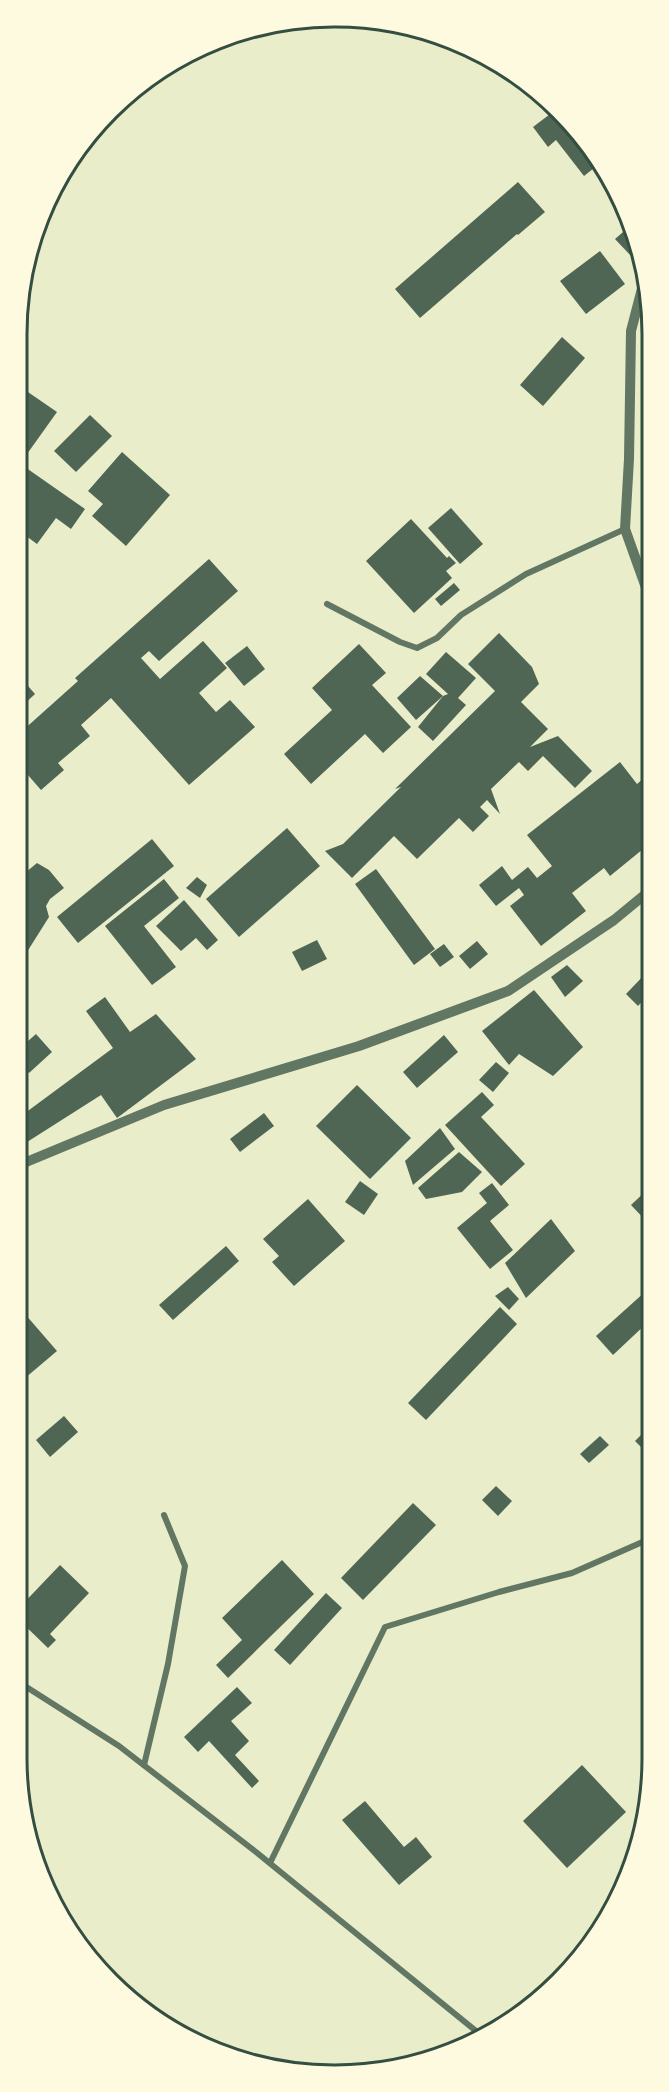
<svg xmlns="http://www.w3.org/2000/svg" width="669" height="2092" font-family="'IBM Plex Sans',sans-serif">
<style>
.building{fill:#4f6655}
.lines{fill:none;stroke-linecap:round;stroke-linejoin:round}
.minor{stroke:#617663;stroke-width:6}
.tertiary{stroke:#617663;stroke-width:10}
.rim{fill:none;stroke:#344e41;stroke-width:3}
</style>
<rect width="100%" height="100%" fill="#e9edc9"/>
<g class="building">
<polygon points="558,108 599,164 584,176 556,140 548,147 533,127"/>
<polygon points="518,182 545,212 518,235 517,234 420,318 395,289"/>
<polygon points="630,226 637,250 631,256 615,239"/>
<polygon points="600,251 625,284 586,314 560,281"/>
<polygon points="562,337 585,358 543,406 520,385"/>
<polygon points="25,390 57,412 22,461 22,394"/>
<polygon points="90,415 112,436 76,472 54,451"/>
<polygon points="122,452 170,495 126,546 92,516 103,504 88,491"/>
<polygon points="22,465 85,509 71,529 56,518 37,544 22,533"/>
<polygon points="451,508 483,544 460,564 428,528"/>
<polygon points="411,519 447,558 449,556 456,563 446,571 452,578 414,613 366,561"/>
<polygon points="209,559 238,591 159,661 149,651 141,658 160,679 203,641 227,668 199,693 216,712 230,700 255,727 189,785 111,698 81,725 90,736 58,763 64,770 41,790 21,767 21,732 78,681 75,678"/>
<polygon points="454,583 460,590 441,606 435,599"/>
<polygon points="499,633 532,667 539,684 521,702 548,729 530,747 558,736 592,771 575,788 543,756 528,771 519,762 491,789 500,814 487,800 480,807 489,816 473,832 459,818 417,859 394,836 352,878 325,851 343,844 401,787 395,789 495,691 468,664"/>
<polygon points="359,644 386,673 372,685 411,727 383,753 365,734 311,784 284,754 332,710 312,688"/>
<polygon points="247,646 265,669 244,686 225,663"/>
<polygon points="446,652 476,678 458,698 466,705 433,741 418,727 443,696 448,694 426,674"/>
<polygon points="420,676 443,696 416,720 397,698"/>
<polygon points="21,678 35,694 21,707"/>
<polygon points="620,762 637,784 644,778 649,784 648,845 610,876 604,868 572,893 586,911 541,946 510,906 524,895 519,888 496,906 479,885 502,866 512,880 528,867 537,878 552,866 527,835"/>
<polygon points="287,828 320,866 239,937 206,899"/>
<polygon points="152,839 174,866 78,943 57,917"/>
<polygon points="37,863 49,870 64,888 50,899 46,906 49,917 20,963 20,877"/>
<polygon points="376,869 435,949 414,965 355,884"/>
<polygon points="197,877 207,885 200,898 186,888"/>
<polygon points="164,879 179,898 144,926 176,967 152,985 105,926"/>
<polygon points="184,900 218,940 207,950 196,938 181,951 156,926"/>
<polygon points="317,940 327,959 302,971 292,952"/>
<polygon points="477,941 488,954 470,969 459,956"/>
<polygon points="444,944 454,957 440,967 430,954"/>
<polygon points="567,965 583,981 565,997 551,977"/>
<polygon points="648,971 648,995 638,1006 626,994"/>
<polygon points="534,990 583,1047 553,1076 519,1054 509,1065 482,1031"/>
<polygon points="105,997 130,1032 156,1014 196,1059 117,1118 101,1095 24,1144 19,1139 19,1114 21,1116 113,1048 86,1011"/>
<polygon points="36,1034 52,1052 29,1073 19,1062 19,1049"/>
<polygon points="444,1035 458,1052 417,1088 403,1072"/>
<polygon points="496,1062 509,1073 493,1092 479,1080"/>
<polygon points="357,1085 411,1138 370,1179 316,1126"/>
<polygon points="482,1092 494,1105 481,1117 525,1164 501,1186 445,1125"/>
<polygon points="264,1113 274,1126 240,1152 230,1139"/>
<polygon points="440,1128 455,1149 413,1185 405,1161"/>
<polygon points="459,1152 482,1172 462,1192 426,1199 418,1188"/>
<polygon points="360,1181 378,1194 364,1215 345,1202"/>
<polygon points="492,1183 509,1205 490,1221 513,1250 490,1269 457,1228 487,1203 479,1193"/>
<polygon points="648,1189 648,1223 631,1205"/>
<polygon points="308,1199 345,1241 294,1286 272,1262 279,1256 263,1239"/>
<polygon points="551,1219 575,1251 526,1298 505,1263"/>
<polygon points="226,1246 239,1261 173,1320 159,1305"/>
<polygon points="508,1287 519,1299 509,1310 495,1296"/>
<polygon points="646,1291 647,1323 613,1355 596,1336"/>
<polygon points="18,1306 57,1351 18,1384"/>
<polygon points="500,1307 517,1324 426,1420 408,1403"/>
<polygon points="64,1416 78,1432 50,1457 36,1440"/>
<polygon points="647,1429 647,1453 635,1441"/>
<polygon points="600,1436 609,1445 589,1463 580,1454"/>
<polygon points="496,1486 512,1501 498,1516 482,1500"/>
<polygon points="413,1503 436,1525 363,1600 341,1578"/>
<polygon points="282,1560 314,1594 228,1678 216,1665 242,1640 222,1618"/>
<polygon points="60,1565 89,1593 50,1634 56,1640 48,1648 17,1618 17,1610"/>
<polygon points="326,1593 342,1608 290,1665 274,1650"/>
<polygon points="237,1687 252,1703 231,1721 249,1741 235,1755 259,1781 252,1788 209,1741 198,1752 184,1737"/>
<polygon points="582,1765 626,1812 567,1868 523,1821"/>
<polygon points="365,1801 404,1847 416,1837 432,1857 399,1885 342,1820"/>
</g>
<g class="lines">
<g class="minor">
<polyline points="327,604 400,642 417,648 437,638 461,615 526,574 625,529"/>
<polyline points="17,1681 119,1746 256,1852 481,2035"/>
<polyline points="144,1765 168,1664 185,1566 164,1515"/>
<polyline points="270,1863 385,1627 499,1592 572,1573 647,1540"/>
</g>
<g class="tertiary">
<polyline points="645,277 631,331 629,459 625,529 649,596"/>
<polyline points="19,1165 164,1105 359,1046 508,991 614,920 648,892"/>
</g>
</g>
<path d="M0 0H669V2092H0ZM334 27H335A307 307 0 0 1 642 334V1758A307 307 0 0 1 335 2065H334A307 307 0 0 1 27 1758V334A307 307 0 0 1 334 27Z" fill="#fefae0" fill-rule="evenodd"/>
<path class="rim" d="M334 27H335A307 307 0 0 1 642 334V1758A307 307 0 0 1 335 2065H334A307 307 0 0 1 27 1758V334A307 307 0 0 1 334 27Z"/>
</svg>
